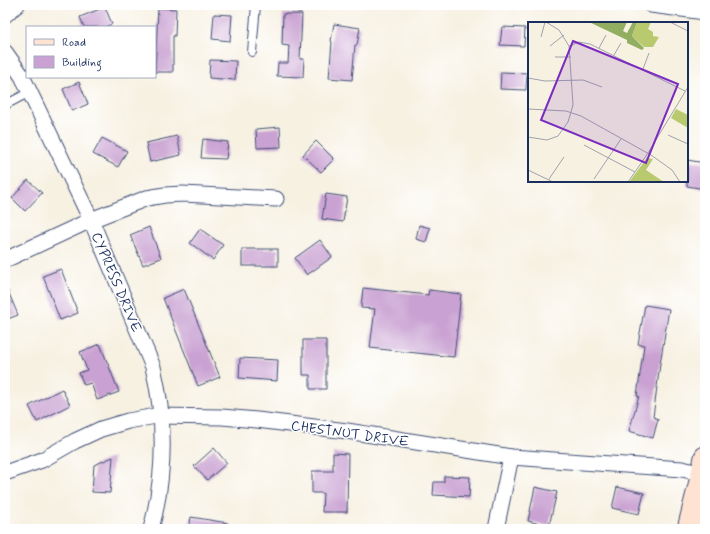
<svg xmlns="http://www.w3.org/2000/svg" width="710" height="534" font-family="Mynerve,sans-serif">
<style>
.building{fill:#c9a1d2}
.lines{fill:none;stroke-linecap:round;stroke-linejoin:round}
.service-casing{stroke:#3c4c72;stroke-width:10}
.minor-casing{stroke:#3c4c72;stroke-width:17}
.secondary-casing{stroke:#3c4c72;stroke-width:23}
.service{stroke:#fff;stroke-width:8}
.minor{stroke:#fff;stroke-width:15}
.secondary{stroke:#fee3d2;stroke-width:21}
.labels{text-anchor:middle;stroke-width:3;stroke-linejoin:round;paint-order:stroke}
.street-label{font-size:14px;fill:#1b2f5e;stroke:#fff}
.inset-road{fill:none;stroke:#9fa3ad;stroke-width:1}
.view{fill:#7b2cbf;fill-opacity:0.15;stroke:#7b2cbf;stroke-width:2}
.inset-edge{fill:none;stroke:#1b2f5e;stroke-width:2}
</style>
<rect width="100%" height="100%" fill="#fff"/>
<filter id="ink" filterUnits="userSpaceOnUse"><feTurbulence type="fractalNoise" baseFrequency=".025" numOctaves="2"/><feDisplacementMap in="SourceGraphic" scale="8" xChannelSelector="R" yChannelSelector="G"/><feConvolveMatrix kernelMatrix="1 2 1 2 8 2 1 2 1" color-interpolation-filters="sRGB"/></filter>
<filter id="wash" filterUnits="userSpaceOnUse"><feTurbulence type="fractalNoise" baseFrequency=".012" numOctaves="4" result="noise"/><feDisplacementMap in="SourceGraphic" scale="16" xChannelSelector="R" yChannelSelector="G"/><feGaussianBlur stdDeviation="0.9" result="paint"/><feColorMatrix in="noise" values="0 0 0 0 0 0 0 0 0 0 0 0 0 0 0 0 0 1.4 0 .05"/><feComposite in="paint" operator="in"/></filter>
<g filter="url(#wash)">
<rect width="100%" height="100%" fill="#f7f1e2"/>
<g id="blocks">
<g class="building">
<polygon points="105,7 112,24 105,27 84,27 80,17"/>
<polygon points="158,8 176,9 175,36 173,36 173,72 155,72"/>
<polygon points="214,14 232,15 230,41 212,39"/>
<polygon points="283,14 302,14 300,59 304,59 303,77 277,76 278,63 288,63 289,46 282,45"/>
<polygon points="334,24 360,28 357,45 355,45 352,80 329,78 332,42 331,41"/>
<polygon points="502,27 525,28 524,46 500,45"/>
<polygon points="210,60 236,61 235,80 209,78"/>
<polygon points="501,72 527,73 526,90 500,89"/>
<polygon points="79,82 88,104 72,111 63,89"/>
<polygon points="280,127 281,147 257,148 256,129"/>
<polygon points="177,136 181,155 150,162 146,143"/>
<polygon points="102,138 127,151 118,167 93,154"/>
<polygon points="203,139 228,142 226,159 201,158"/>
<polygon points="316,141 334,159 321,172 303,155"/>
<polygon points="687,160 705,163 705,189 687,186"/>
<polygon points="28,180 42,193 25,211 12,198"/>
<polygon points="326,194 347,197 343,222 322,219"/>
<polygon points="419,225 430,228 426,242 416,239"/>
<polygon points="149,227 161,258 143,265 130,235"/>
<polygon points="200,229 223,245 213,260 190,243"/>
<polygon points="320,240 332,257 307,275 295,258"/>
<rect x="242" y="249" width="36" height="17"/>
<polygon points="61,269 78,313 60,320 43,276"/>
<polygon points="5,284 18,315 5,320"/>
<polygon points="363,288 428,295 429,290 461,294 454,357 370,348 375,309 361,308"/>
<polygon points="184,289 220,377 198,386 163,298"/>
<polygon points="645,305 669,309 660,364 653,417 658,419 653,438 629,431 639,396 637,396 644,345 638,344"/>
<polygon points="303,340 326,340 326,389 310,389 310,375 303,375"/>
<polygon points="100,344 119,392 97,400 91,383 84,385 79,373 87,370 80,352"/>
<polygon points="240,358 278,360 277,381 239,378"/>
<polygon points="62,389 70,405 37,422 29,406"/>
<polygon points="214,448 227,463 207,480 194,466"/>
<polygon points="333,453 348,454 347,512 322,512 323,493 312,493 312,471 333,471"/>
<polygon points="113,457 110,493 92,492 94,465"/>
<polygon points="444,476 470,477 469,497 433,495 434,482 444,482"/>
<polygon points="535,487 557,492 549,526 528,521"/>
<polygon points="617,487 644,493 639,514 612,508"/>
<polygon points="191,517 228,523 228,529 189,529"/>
</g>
</g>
</g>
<g filter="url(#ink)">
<use href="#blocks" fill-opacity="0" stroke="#3c4c72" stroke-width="1"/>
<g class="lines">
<g class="service-casing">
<g id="service">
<polyline points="252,52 256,5"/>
<polyline points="5,105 30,92"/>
</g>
</g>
<g class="minor-casing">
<g id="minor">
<polyline points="651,5 705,12"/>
<polyline points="5,15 17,5"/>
<path d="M 5,52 L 22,76 L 91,220 L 153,367 C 166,421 165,476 151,529"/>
<polyline points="5,260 91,220 147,198 165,195 183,194 276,199"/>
<polyline points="5,473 42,460 75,441 101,429 128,421 156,416 222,417 257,420 347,431 511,457 682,469 705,474"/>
<polyline points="496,529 511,457"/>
</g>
</g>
<g class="secondary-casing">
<polyline id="secondary" points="688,529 702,473 705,457"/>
</g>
<use href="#service" class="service"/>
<use href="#minor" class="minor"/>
<use href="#secondary" class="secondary"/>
</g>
</g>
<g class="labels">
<g class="street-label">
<text transform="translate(117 282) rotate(67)" y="5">CYPRESS DRIVE</text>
<text transform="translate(350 433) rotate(8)" y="5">CHESTNUT DRIVE</text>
</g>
</g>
<g transform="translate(528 22)">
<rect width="160" height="160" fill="#f7f1e2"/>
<path d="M 109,0 L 123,0 L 120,7 L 125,10 L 125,14 L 131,15 L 125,25 L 116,25 L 104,14 ZM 148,87 L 160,93 L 160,106 L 143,96 ZM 119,136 L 125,137 L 118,148 L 136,160 L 101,160 Z" fill="#b9ca6e"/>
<path d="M 61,0 L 99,0 L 95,9 L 99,11 L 105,0 L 109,0 L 104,14 L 116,26 L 114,28 L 99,21 L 99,18 Z" fill="#92ae61"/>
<path class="inset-road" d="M 142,0 L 160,9M 13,15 L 17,0M 22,24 L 36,13M 41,24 L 51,20 L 62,22 L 157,69M 71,26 L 78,13M 86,33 L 93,21M 27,35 L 43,35M 115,47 L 121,31M 0,56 L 17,59 L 55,58 L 74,65M 0,87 L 38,89 L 53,94 L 123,133 L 144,148 L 152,160M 140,113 L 160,122M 0,115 L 19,118 L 30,114 L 40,100 L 45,83 L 41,24 L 31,8 L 18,0M 56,123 L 107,150M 0,148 L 25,160M 21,157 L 36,135M 66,157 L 93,117M 100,160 L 120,131 L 160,65"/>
<path class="view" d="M 45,19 L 150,62 L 118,141 L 13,98 Z"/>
<rect width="160" height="160" class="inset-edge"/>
</g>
<rect width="710" height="534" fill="none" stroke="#fff" stroke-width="20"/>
<rect x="26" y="26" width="130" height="52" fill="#ffffff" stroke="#a4acbf"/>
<rect x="34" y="39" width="20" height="6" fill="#fee3d2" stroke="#a4acbf"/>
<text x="62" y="46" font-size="12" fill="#1b2f5e">Road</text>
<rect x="34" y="56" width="20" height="12" fill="#c9a1d2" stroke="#a4acbf"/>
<text x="62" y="66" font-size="12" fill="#1b2f5e">Building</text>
</svg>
